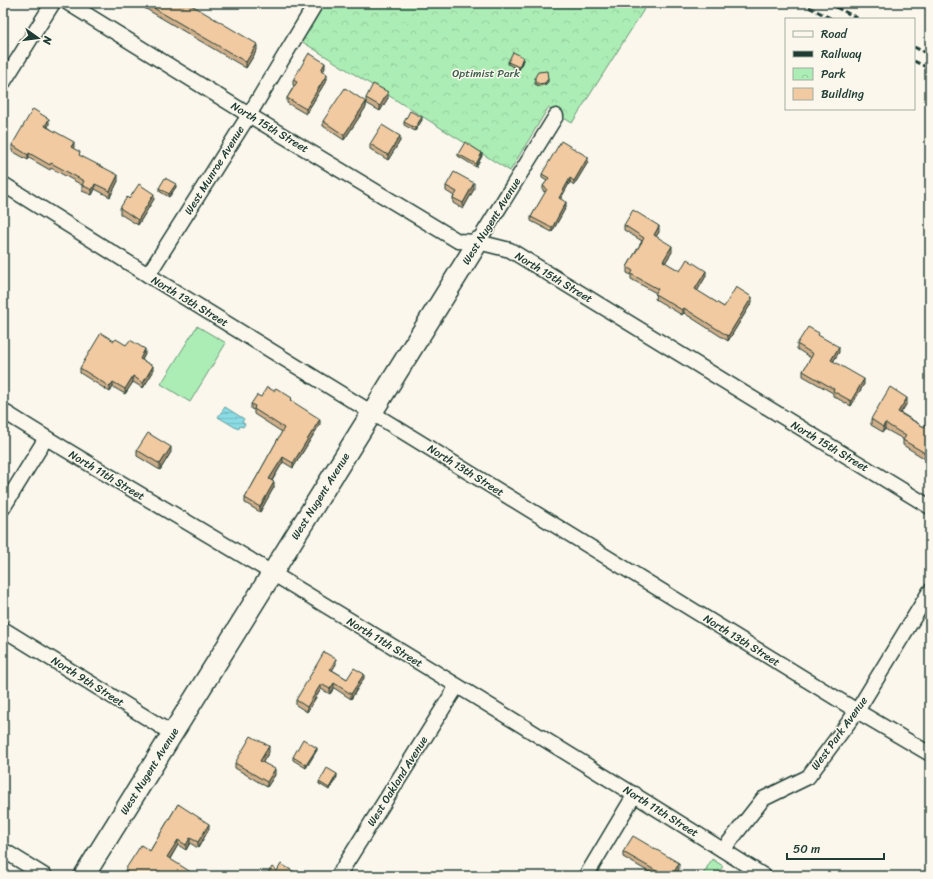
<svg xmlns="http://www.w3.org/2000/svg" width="933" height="879" font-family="Sriracha,sans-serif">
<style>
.grass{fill:#acedb5;stroke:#669574}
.park{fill:url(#park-crowns);stroke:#669574}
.water{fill:url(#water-rules);stroke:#5f9c9e}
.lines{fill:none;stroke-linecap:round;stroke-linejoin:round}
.street-casing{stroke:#1f3d34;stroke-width:17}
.secondary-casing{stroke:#1f3d34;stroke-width:23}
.street{stroke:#fbf7ec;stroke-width:14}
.secondary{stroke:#fbf7ec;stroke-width:20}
.rail{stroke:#1f3d34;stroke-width:3;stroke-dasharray:6 3;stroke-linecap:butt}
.wall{fill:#cfae8a;stroke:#1f3d34}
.shaded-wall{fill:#a98d71;stroke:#1f3d34}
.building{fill:#f1caa1;stroke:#1f3d34}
.labels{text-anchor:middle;stroke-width:3;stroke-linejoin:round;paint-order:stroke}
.park-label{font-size:11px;fill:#3b604e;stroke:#fbf7ec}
.street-label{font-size:11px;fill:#1f3d34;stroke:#fbf7ec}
</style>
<defs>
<pattern id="park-crowns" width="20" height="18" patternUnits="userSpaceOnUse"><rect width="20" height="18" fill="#acedb5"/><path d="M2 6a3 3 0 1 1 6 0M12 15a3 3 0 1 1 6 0" fill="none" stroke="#94cc9c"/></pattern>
<pattern id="water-rules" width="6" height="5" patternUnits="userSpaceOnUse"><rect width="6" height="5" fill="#8adbe4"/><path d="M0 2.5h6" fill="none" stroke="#77bdc4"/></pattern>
</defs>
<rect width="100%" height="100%" fill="#fbf7ec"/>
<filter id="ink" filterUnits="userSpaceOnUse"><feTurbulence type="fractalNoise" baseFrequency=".025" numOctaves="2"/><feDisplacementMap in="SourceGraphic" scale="8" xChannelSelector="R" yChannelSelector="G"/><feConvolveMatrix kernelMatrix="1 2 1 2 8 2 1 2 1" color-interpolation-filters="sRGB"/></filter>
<g filter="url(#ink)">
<polygon class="grass" points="197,326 226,343 190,402 161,384"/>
<g class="park">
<polygon points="324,3 648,3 572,123 548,108 510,171 301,41"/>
<polygon points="712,859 723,866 717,876 702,876"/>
</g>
<polygon class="water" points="225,407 244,419 242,422 245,424 243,427 240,426 238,429 218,417"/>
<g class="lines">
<g class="street-casing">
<g id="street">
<polyline points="68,3 249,115 458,241 478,242 510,250 930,507"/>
<polyline points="3,83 53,3"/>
<polyline points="3,184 148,275 857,711 930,754"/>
<polyline points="478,242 556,116"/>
<polyline points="148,275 249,115 316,3"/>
<path d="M 3,411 C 92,467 183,519 272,573 C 437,673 601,773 764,876"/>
<polyline points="3,508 46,438"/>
<polyline points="3,629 173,734"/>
<polyline points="3,850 45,876"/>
<polyline points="723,850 763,799 808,777 857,711 930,591"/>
<polyline points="338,876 457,686"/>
<polyline points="586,876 635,794"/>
</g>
</g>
<g class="secondary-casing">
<polyline id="secondary" points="84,876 478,242"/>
</g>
<use href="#street" class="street"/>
<use href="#secondary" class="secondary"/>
<g class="rail">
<polyline points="801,3 832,19"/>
<polyline points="828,3 859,19"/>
<polyline points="914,47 930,55"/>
<polyline points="914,61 930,69"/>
</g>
</g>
<g class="wall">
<polygon points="136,3 188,3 257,50 246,68"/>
<polygon points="523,60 519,70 508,64 508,62"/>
<polygon points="325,68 323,71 327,79 306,114 287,103 287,98 294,86 293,85 293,80"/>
<polygon points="535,77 548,82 545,85 539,86 535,84"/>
<polygon points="366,98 388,98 380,111 366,103 366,107 344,140 323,126 323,121 366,102"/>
<polygon points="422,120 415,131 404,125 404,122"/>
<polygon points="49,124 48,127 74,147 73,148 80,156 118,181 110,197 95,189 92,195 82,191 82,185 51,168 50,170 29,158 28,160 12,151 12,145"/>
<polygon points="400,141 388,160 370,149 370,144"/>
<polygon points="458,154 482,156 476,167 458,156"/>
<polygon points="588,162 574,185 570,182 560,199 566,207 552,232 531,221 531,217 546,192 543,191 543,186 547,181 542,178 542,174"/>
<polygon points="446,186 474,189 463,209 453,203 453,198 454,196 446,191"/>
<polygon points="176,187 169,197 159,191 159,188"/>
<polygon points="129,199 154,199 138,225 120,214 120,208"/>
<polygon points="624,225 659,232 656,236 672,252 665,263 680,271 706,276 697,291 724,307 752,302 728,341 684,313 682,315 655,299 656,293 631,279 631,275 627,273 627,267 642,241 624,230"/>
<polygon points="819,336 839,352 833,362 864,384 851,406 833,396 833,393 803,376 803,371 811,358 797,349 797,344"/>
<polygon points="114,341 126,345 145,354 142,360 153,372 143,388 133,382 125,394 113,387 110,392 80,373 80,368"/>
<polygon points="292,401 320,424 293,468 283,462 272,481 274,487 260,512 245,503 245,498 282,432 254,414 254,410 251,409 251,404"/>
<polygon points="907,403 901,413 924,427 930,427 930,462 903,445 903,439 885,429 883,432 871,425 871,419"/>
<polygon points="137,450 171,452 160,470 137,456"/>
<polygon points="336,664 332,670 347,679 364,678 351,699 334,688 330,694 321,689 307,712 296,705 296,700"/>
<polygon points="317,750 306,768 293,760 293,757"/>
<polygon points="269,752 263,762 275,775 267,787 235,768 235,763"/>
<polygon points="337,777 329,790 319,784 319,782"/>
<polygon points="178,804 209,829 198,848 190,843 186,850 178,845 170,859 194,876 125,876 125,870 150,851"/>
<polygon points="623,852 679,869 675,876 656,876 623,857"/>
</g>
<g class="shaded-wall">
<polygon points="257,44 257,50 246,68 246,62"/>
<polygon points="523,57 523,60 519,70 519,67"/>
<polygon points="325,63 325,68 321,75 321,70"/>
<polygon points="327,74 327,79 306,114 306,109"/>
<polygon points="548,79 548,82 545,85 545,83"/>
<polygon points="388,92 388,98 380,111 380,106"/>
<polygon points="366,102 366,107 344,140 344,135"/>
<polygon points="422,117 422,120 415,131 415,128"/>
<polygon points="49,119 49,124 45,131 45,126"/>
<polygon points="400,136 400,141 388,160 388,155"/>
<polygon points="74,142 74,147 71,152 71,147"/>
<polygon points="29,153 29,158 28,160 28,155"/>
<polygon points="482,153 482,156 476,167 476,164"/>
<polygon points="588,157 588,162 574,185 574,181"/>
<polygon points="118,175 118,181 110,197 110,191"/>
<polygon points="570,178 570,182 559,202 559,198"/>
<polygon points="474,183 474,189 463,209 463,203"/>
<polygon points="95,184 95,189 92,195 92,190"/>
<polygon points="176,184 176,187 169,197 169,194"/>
<polygon points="154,194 154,199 138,225 138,220"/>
<polygon points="566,202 566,207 552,232 552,228"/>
<polygon points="659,226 659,232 654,240 654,235"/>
<polygon points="672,246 672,252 663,266 663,261"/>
<polygon points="706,271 706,276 695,295 695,289"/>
<polygon points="752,297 752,302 728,341 728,336"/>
<polygon points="684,308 684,313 682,315 682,310"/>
<polygon points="839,347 839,352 831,365 831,360"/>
<polygon points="145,349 145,354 140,364 140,359"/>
<polygon points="153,366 153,372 143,388 143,383"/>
<polygon points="133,376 133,382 125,394 125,389"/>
<polygon points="864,379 864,384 851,406 851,401"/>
<polygon points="113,382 113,387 110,392 110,387"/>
<polygon points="907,398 907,403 898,417 898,412"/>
<polygon points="320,419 320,424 293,468 293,463"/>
<polygon points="885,423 885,429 883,432 883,427"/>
<polygon points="171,447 171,452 160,470 160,464"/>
<polygon points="283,457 283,462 269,485 269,479"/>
<polygon points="274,482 274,487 260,512 260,507"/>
<polygon points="336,659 336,664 330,674 330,669"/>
<polygon points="364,674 364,678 351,699 351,694"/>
<polygon points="334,683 334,688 330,694 330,689"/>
<polygon points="321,684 321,689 307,712 307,707"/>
<polygon points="269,746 269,752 260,766 260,761"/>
<polygon points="317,748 317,750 306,768 306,765"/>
<polygon points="275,769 275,775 267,787 267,782"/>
<polygon points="337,774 337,777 329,790 329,788"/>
<polygon points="209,824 209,829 198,848 198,842"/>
<polygon points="190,838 190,843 186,850 186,845"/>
<polygon points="178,840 178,845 167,863 167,857"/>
<polygon points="679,863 679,869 675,876 672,876"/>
<polygon points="159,871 159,876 156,876"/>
</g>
<g class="building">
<polygon points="145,3 188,3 257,44 246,62"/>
<polygon points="513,52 523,57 519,67 508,62"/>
<polygon points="309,53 325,63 321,70 327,74 306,109 287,98 297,82 293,80"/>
<polygon points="547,71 548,79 545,83 539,84 535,81 535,77 538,72"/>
<polygon points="373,84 388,92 380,106 366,98"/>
<polygon points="345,88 366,102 344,135 323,121"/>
<polygon points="33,109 49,119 45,126 74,142 71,147 80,152 79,155 118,175 110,191 95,184 92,190 82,185 84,181 51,163 50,165 29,153 28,155 12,145"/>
<polygon points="410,111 422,117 415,128 404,122"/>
<polygon points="382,125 400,136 388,155 370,144"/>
<polygon points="561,141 588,157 574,181 570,178 559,198 566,202 552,228 531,217 547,189 543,186 549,178 542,174"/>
<polygon points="465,142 482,153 476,164 458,154"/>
<polygon points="454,172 474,183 463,203 453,198 457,192 446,186"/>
<polygon points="165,178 176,184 169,194 159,188"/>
<polygon points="139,184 154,194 138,220 120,208 127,197 129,199"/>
<polygon points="633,210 659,226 654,235 672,246 663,261 680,271 687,259 706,271 695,289 724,307 736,287 752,297 728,336 684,308 682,310 655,294 658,289 631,274 633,271 627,267 644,238 624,225"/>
<polygon points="808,327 819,333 818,335 839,347 831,360 864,379 851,401 833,391 834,389 803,371 813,354 797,344"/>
<polygon points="101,333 114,341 116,339 126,345 130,340 145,349 140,359 153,366 143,383 133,376 125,389 113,382 110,387 80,368"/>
<polygon points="267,387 274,391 276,388 292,398 290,400 320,419 293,463 283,457 269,479 274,482 260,507 245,498 284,428 254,409 255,406 251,404 257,395 261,397"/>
<polygon points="890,387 907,398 898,412 924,427 926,424 930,427 930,456 903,440 906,436 885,423 883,427 871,419"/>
<polygon points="148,433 171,447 160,464 137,450"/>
<polygon points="324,652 336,659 330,669 347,679 354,668 364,674 351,694 334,683 330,689 321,684 307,707 296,700"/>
<polygon points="251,736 269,746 260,761 275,769 267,782 235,763"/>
<polygon points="303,739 317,748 306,765 293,757"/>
<polygon points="327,768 337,774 329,788 319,782"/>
<polygon points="178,804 209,824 198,842 190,838 186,845 178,840 167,857 194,874 192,876 168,876 159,871 156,876 133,876 125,870 141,845 150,851"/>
<polygon points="633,836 679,863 672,876 665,876 623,852"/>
<polygon points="281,864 298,874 297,876 266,876 272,867 277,871"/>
</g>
</g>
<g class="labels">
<g class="park-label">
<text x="486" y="77">Optimist Park</text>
</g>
<g class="street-label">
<text transform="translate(270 127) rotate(31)" y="4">North 15th Street</text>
<text transform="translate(214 170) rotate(-58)" y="4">West Munroe Avenue</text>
<text transform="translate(491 221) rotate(-58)" y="4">West Nugent Avenue</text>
<text transform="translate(554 277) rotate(31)" y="4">North 15th Street</text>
<text transform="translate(190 301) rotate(31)" y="4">North 13th Street</text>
<text transform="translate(830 446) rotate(31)" y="4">North 15th Street</text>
<text transform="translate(466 470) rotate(32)" y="4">North 13th Street</text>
<text transform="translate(107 475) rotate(31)" y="4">North 11th Street</text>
<text transform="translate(320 496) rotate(-58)" y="4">West Nugent Avenue</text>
<text transform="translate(742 640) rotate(32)" y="4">North 13th Street</text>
<text transform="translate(385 642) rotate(31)" y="4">North 11th Street</text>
<text transform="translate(88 681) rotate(32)" y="4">North 9th Street</text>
<text transform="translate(839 733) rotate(-54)" y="4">West Park Avenue</text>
<text transform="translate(149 771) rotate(-58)" y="4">West Nugent Avenue</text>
<text transform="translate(397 781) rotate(-58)" y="4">West Oakland Avenue</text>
<text transform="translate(661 811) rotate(32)" y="4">North 11th Street</text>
</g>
</g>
<rect width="933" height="879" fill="none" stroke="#fbf7ec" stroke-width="16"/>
<rect x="8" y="8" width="917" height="863" fill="none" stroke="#1f3d34" stroke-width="1.5" filter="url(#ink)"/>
<rect x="785" y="18" width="130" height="92" fill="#fbf7ec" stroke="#a3ada2"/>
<rect x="793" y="31" width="20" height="6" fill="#fbf7ec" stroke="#a3ada2"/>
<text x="821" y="38" font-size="12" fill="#1f3d34">Road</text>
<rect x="793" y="51" width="20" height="6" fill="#1f3d34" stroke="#a3ada2"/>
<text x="821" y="58" font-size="12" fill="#1f3d34">Railway</text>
<rect x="793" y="68" width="20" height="12" fill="url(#park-crowns)" stroke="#a3ada2"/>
<text x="821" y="78" font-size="12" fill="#1f3d34">Park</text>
<rect x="793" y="88" width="20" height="12" fill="#f1caa1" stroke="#a3ada2"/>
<text x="821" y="98" font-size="12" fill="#1f3d34">Building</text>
<g transform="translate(38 38) rotate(104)" stroke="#fbf7ec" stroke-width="3" paint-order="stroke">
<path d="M0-3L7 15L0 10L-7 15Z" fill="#1f3d34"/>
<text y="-6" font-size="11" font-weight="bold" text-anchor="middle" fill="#1f3d34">N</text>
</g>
<path d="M787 853v6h97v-6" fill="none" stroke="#1f3d34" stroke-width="2"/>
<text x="793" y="853" font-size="12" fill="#1f3d34" stroke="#fbf7ec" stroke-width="3" paint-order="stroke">50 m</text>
</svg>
